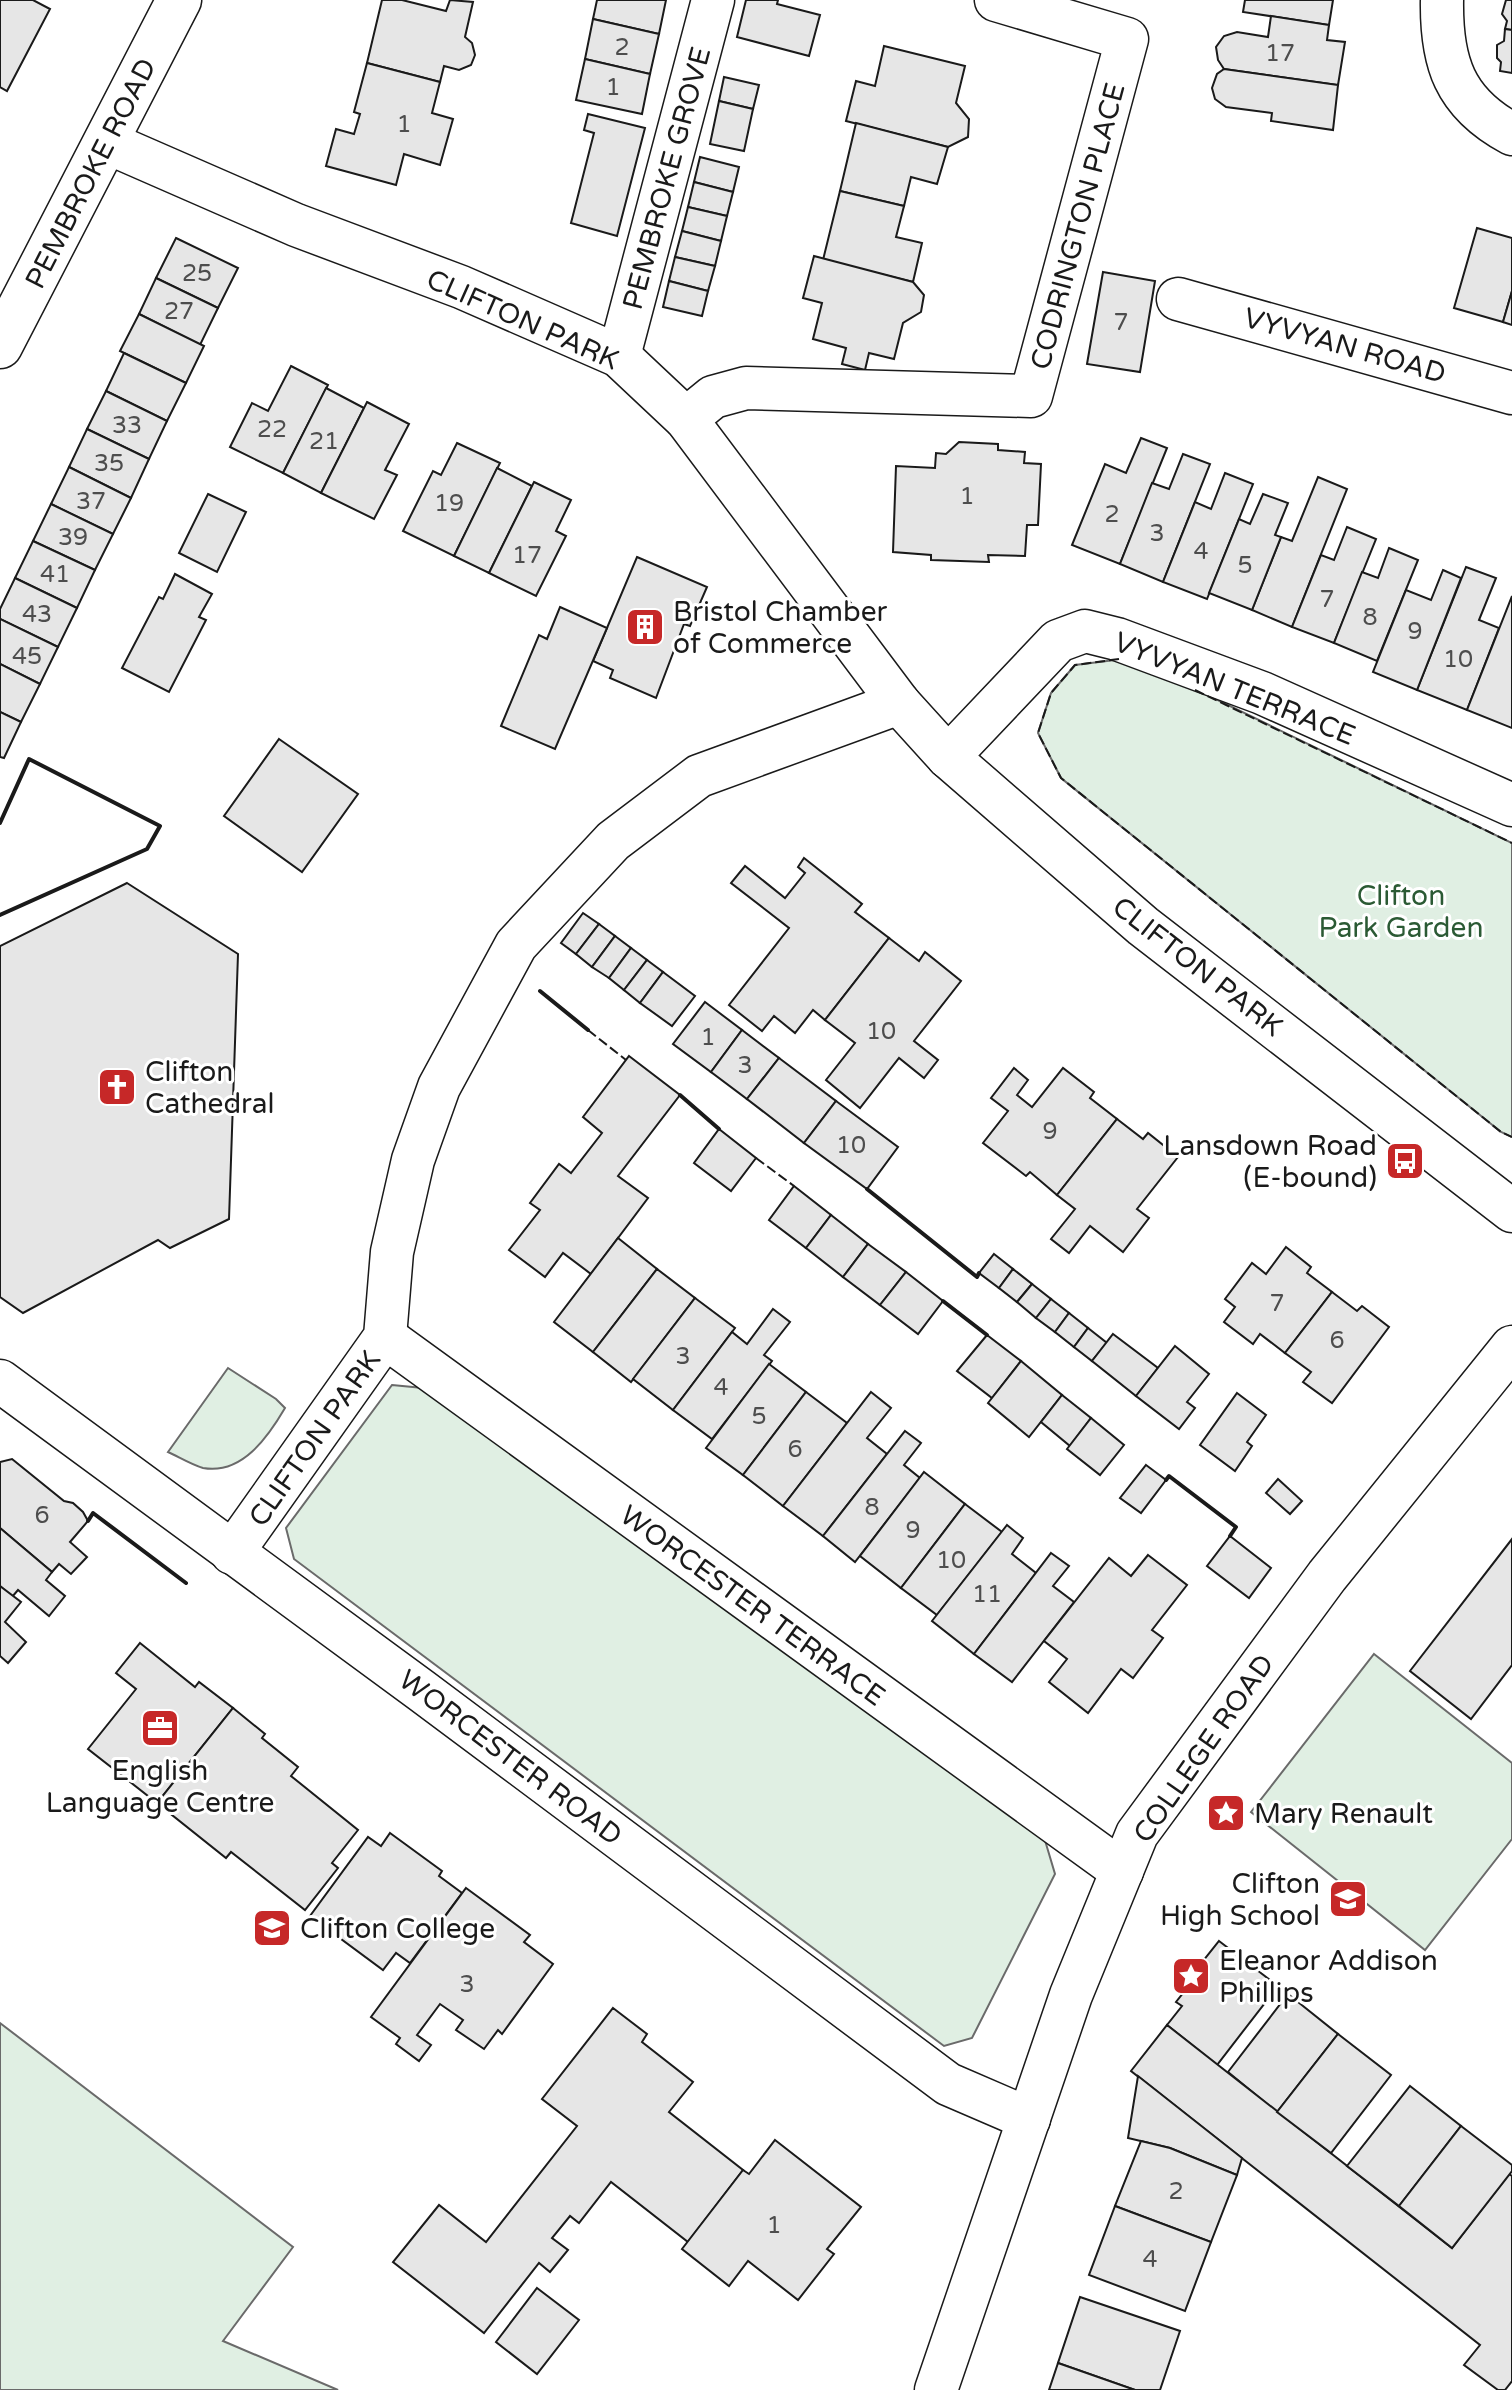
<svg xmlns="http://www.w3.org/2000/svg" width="1512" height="2390" font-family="'Varela Round',sans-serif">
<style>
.green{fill:#e0efe3;stroke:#6a6a6a;stroke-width:2}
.building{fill:#e6e6e6;stroke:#1a1a1a;stroke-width:2}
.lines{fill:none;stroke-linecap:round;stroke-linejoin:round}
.street-casing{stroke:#1a1a1a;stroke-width:45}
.secondary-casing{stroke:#1a1a1a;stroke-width:47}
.street{stroke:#fff;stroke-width:42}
.secondary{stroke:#fff;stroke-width:44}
.fence{stroke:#1a1a1a;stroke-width:2;stroke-dasharray:10 4;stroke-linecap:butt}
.wall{stroke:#1a1a1a;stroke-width:4}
.labels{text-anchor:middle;stroke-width:6;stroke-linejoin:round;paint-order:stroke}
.number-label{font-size:24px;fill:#4d4d4d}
.street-label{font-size:28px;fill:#1a1a1a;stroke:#fff}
.poi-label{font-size:28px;fill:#1a1a1a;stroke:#fff;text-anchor:start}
.park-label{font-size:28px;fill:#2b5a34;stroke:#fff}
</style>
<rect width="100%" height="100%" fill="#fff"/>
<g class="green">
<polygon points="1131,658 1512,843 1512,1137 1501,1132 1061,778 1038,733 1051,693 1075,665"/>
<path d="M 228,1368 L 276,1399 L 285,1408 C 268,1437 242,1475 203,1468 C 192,1465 179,1457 168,1452 Z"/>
<polygon points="392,1385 423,1388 1044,1837 1055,1874 972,2038 944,2046 294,1559 286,1528"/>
<polygon points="1374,1654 1512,1763 1512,1839 1425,1950 1251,1812"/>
<polygon points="0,2023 293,2247 223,2341 338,2390 0,2390"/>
</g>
<g class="building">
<polygon points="0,0 33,0 50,9 7,91 0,87"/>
<polygon points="382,0 402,0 446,11 450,0 473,2 465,37 472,43 475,55 471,65 459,70 444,66 440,82 367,63"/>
<polygon points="597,0 666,0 659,34 593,19"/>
<polygon points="746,0 778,0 777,4 820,15 809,56 737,37"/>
<polygon points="1245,0 1333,0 1329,25 1243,12"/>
<polygon points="1506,0 1512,0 1512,30 1505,29 1507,21 1502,14"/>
<polygon points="1271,16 1329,25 1327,40 1345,42 1338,85 1224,69 1218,60 1216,47 1224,36 1237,32 1268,37"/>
<polygon points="593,19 659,34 650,74 585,59"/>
<polygon points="1505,29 1512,30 1512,73 1500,71 1501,62 1497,58 1497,45 1504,41"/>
<polygon points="884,46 965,66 956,103 969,119 968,137 948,147 846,121 856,81 875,86"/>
<polygon points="585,59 650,74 642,114 576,100"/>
<polygon points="367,63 440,82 432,113 453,119 440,165 404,154 396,185 326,166 336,129 354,134 360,114 354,112"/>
<polygon points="1224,69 1338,85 1333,130 1271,121 1272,113 1226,107 1215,99 1212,88 1217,74"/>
<polygon points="724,77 759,85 753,109 719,101"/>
<polygon points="719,101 753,109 744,151 710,144"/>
<polygon points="588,114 645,128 617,236 571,223 594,133 584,130"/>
<polygon points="856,123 948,147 937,184 911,177 904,206 840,191"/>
<polygon points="700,157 739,167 733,192 694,182"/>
<polygon points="694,182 733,192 727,216 688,207"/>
<polygon points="840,191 904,206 896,237 922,243 913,282 823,260"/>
<polygon points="688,207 727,216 721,241 682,231"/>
<polygon points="1477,228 1512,238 1512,291 1503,322 1454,308"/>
<polygon points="682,231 721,241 715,266 675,257"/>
<polygon points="176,238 238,268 218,308 156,278"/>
<polygon points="814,256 913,282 924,295 921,312 903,323 894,359 869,353 865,370 842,364 846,348 813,339 822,303 803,298"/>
<polygon points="675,257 715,266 708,291 669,281"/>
<polygon points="1103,272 1155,281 1140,372 1087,364"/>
<polygon points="156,278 218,308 200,345 139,314"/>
<polygon points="669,281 708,291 702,316 663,307"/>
<polygon points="1512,291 1512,325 1503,322"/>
<polygon points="139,314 204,346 186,383 120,351"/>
<polygon points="124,353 186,383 167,421 106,391"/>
<polygon points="291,366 328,385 283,473 230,447 252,403 268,411"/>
<polygon points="326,388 364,408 321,493 283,473"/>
<polygon points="106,391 167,421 149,459 87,429"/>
<polygon points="367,402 409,424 385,470 397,475 374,519 321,493"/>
<polygon points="87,429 149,459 131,498 69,467"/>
<polygon points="1141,438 1167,448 1120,564 1072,545 1105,464 1126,473"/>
<polygon points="959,442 998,444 998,450 1025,452 1024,463 1041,464 1038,525 1027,525 1025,556 988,555 989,562 931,560 931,555 893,552 896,466 935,468 936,453 946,454"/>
<polygon points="457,443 500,463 454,556 403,531 433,471 441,475"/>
<polygon points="1183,454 1210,464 1163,582 1120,564 1152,483 1169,489"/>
<polygon points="69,467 131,498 113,534 51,504"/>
<polygon points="497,468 532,486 489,573 454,556"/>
<polygon points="1225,473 1253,484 1207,599 1163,582 1195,502 1211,509"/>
<polygon points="1318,477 1347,489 1292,627 1252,610 1281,537 1292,541"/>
<polygon points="534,482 571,500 556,531 566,536 536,596 489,573"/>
<polygon points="208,494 246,512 217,572 179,553"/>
<polygon points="1263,494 1288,503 1275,535 1281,537 1252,610 1209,593 1239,519 1250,524"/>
<polygon points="51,504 113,534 95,570 33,541"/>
<polygon points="1347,527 1376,539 1334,643 1292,627 1321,555 1334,560"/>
<polygon points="33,541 95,570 77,608 15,578"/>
<polygon points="1389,548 1418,560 1377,661 1334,643 1362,572 1378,578"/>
<polygon points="637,557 707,587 690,626 684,624 656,698 610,678 613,670 593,661"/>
<polygon points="1466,567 1496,578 1479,620 1499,628 1467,710 1417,690"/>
<polygon points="1443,570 1461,578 1417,690 1373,672 1406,590 1431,600"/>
<polygon points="175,574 212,594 199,617 206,620 169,692 122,668 159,597 163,599"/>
<polygon points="15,578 77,608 58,647 0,619 0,609"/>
<polygon points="1512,596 1512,728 1467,710"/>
<polygon points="560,607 607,628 555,749 501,726 539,635 547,639"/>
<polygon points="0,619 58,647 40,684 0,664"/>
<polygon points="0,664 40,684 21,722 0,712"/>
<polygon points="0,712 21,722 4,758 0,757"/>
<polygon points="279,739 358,794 302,872 224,816"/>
<polygon points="804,858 862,904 855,912 889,938 825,1020 813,1010 795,1033 774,1016 762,1031 729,1005 789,928 731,883 745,866 785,898 805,873 798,867"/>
<polygon points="127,883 238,954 229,1219 170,1248 158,1240 23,1313 0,1297 0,946"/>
<polygon points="583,913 599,924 576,954 561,943"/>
<polygon points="599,924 615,936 592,967 576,954"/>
<polygon points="615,936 631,948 609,978 592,967"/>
<polygon points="889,938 919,961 925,952 961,981 914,1041 938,1060 924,1078 899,1058 860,1108 826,1080 855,1043 825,1020"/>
<polygon points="631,948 647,960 624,990 609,978"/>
<polygon points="647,960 663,972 640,1003 624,990"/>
<polygon points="663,972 695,996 672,1026 640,1003"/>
<polygon points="705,1002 742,1030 711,1072 673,1044"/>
<polygon points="742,1030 779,1058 747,1099 711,1072"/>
<polygon points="629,1056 680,1095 618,1176 648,1198 591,1274 563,1253 545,1277 509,1250 540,1210 530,1203 559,1164 571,1173 602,1133 583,1117"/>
<polygon points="779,1058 836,1101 804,1143 747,1099"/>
<polygon points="1014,1068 1028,1080 1017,1095 1032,1107 1063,1068 1094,1092 1090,1098 1117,1119 1057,1195 1030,1172 1026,1176 983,1143 1008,1111 991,1098"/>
<polygon points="836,1101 898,1147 867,1189 804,1143"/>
<polygon points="1117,1119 1143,1139 1148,1133 1178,1157 1137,1209 1149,1218 1123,1252 1090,1226 1069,1253 1051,1239 1075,1209 1057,1195"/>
<polygon points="719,1129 756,1158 731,1191 694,1163"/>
<polygon points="794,1186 831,1215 806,1248 769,1220"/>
<polygon points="831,1215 868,1244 843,1277 806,1248"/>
<polygon points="618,1238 657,1269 593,1352 554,1322"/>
<polygon points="868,1244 906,1272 880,1305 843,1277"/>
<polygon points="1286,1247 1311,1267 1307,1273 1332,1292 1285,1353 1260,1334 1253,1344 1224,1322 1235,1307 1225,1299 1252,1263 1266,1274"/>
<polygon points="994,1254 1013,1269 999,1288 979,1273"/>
<polygon points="657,1269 695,1298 631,1382 593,1352"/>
<polygon points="1013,1269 1032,1284 1017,1302 999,1288"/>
<polygon points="906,1272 943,1301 918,1334 880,1305"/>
<polygon points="1032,1284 1051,1299 1036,1318 1017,1302"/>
<polygon points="1332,1292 1357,1311 1362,1306 1389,1327 1332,1403 1303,1382 1311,1372 1285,1353"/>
<polygon points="695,1298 735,1328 673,1410 633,1379"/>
<polygon points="1051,1299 1069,1313 1055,1332 1036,1318"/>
<polygon points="773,1309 790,1322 764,1355 772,1361 712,1439 673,1410 732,1332 747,1344"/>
<polygon points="1069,1313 1088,1328 1074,1347 1055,1332"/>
<polygon points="1088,1328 1107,1343 1092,1361 1074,1347"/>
<polygon points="1113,1334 1158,1368 1136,1396 1092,1361"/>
<polygon points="987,1335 1021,1361 992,1398 957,1371"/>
<polygon points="1175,1346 1209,1374 1187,1402 1195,1408 1179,1429 1136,1396"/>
<polygon points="1021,1361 1062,1395 1029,1437 988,1403"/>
<polygon points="769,1364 806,1392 743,1475 706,1448"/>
<polygon points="806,1392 847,1423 783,1506 743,1475"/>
<polygon points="871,1392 891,1408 867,1438 887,1454 823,1536 783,1506"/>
<polygon points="1237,1393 1266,1415 1247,1442 1252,1446 1235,1471 1200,1445"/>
<polygon points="1062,1395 1091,1418 1070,1446 1041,1422"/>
<polygon points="1091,1418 1124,1445 1100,1475 1067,1449"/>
<polygon points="905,1431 921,1443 904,1465 920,1478 855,1562 823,1536"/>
<polygon points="12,1459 64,1501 73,1503 83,1512 88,1521 70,1542 87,1557 71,1574 59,1564 52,1572 0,1528 0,1462"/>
<polygon points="1146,1465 1166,1480 1141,1513 1120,1498"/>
<polygon points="924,1472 965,1504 901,1588 860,1556"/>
<polygon points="1278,1479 1302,1501 1290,1514 1266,1493"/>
<polygon points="965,1504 1002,1532 937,1615 901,1588"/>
<polygon points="1007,1525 1023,1538 1012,1554 1036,1573 974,1654 932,1621"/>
<polygon points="0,1528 52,1572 46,1580 65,1596 49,1616 18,1590 12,1597 0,1586"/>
<polygon points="1230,1536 1271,1568 1249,1598 1207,1566"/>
<polygon points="1512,1539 1512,1665 1471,1719 1410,1671"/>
<polygon points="1051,1553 1069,1566 1053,1586 1074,1602 1012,1682 974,1654"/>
<polygon points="1148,1555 1187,1585 1152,1630 1163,1638 1133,1678 1121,1669 1088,1713 1049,1682 1067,1659 1044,1641 1109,1558 1131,1576"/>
<polygon points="0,1586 21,1602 5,1622 26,1642 8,1663 0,1656"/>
<polygon points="140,1643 195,1687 199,1682 233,1708 157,1803 88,1749 136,1689 116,1673"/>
<polygon points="233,1708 265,1734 262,1738 298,1767 291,1776 358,1830 332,1863 338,1868 305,1910 231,1852 226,1858 157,1803"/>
<polygon points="390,1833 442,1871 439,1876 462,1893 410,1963 396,1953 383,1970 310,1916 368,1837 381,1846"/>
<polygon points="466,1888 530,1935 524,1942 553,1964 502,2034 498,2030 484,2049 456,2030 463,2020 440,2004 417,2035 431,2045 419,2061 396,2044 400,2038 371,2017"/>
<polygon points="1219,1941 1278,1986 1217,2065 1167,2025 1182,2006 1176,2002 1187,1988 1184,1985"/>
<polygon points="1288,1994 1338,2034 1277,2112 1228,2072"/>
<polygon points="613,2008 647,2034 642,2042 693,2082 669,2112 743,2170 688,2242 611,2182 579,2223 570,2216 552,2238 568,2250 550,2272 539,2263 484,2333 393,2262 439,2205 486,2242 577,2126 542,2099"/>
<polygon points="1167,2025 1452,2248 1509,2174 1512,2176 1512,2381 1505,2390 1498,2390 1464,2365 1480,2345 1131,2071"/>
<polygon points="1338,2034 1391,2075 1331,2153 1277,2112"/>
<polygon points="1138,2076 1242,2158 1237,2175 1170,2148 1128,2138"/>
<polygon points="1410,2086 1461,2126 1399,2206 1347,2166"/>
<polygon points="1461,2126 1512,2165 1512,2171 1452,2248 1399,2206"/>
<polygon points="775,2140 861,2207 827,2249 834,2254 798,2300 748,2261 729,2286 682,2249 743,2170 749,2174"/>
<polygon points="1141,2141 1170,2148 1237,2175 1211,2242 1115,2206"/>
<polygon points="1115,2206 1211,2242 1185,2311 1089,2275"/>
<polygon points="537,2288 579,2320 537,2374 496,2342"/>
<polygon points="1080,2297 1180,2331 1160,2390 1135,2390 1058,2363"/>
<polygon points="1058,2363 1135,2390 1049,2390"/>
</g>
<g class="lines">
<g class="street-casing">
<g id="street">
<path d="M 1442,0 C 1441,62 1454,103 1512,134"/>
<polyline points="106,142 296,225 461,287 619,356 686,419 899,703 948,757 1143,926 1512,1211"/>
<polyline points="1178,299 1512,393"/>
<polyline points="619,356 713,0"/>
<polyline points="686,419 713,397 746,388 1031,396 1127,39 996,0"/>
<polyline points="948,757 1058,641 1085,631 1117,639 1262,693 1512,805"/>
<polyline points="385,1337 1122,1871"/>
<polyline points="0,1381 422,1691 948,2084 1029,2119"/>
<polyline points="232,1553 385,1337 392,1252 413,1160 439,1087 516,945 613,841 699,776 899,703"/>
<polyline points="936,2390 1071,1995 1137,1834 1327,1576 1512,1347"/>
</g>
</g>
<g class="secondary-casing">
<polyline id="secondary" points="0,346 179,0"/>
</g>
<use href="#street" class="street"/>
<use href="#secondary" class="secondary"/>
<g class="fence">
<polyline points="1119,659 1075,665 1051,693 1038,733 1061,778 1501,1132 1512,1137"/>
<polyline points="1195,690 1512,843"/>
<polyline points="588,1030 626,1060"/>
<polyline points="756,1158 794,1186"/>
</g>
<g class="wall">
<polyline points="0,823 29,759 160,826 147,849 0,915"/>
<polyline points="540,991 588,1030"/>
<polyline points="680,1095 719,1129"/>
<polyline points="867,1189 977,1277 979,1273"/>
<polyline points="943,1301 987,1335"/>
<polyline points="1166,1480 1169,1476 1236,1527 1230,1536"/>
<polyline points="88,1521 93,1513 186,1583"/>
</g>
</g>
<defs>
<g id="building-square" transform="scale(2)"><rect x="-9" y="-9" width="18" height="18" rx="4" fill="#c62828" stroke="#fff"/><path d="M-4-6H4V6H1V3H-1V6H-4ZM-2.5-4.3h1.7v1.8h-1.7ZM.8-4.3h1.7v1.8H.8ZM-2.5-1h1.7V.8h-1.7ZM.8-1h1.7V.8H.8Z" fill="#fff"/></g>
<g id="church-square" transform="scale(2)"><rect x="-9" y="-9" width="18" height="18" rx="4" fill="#c62828" stroke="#fff"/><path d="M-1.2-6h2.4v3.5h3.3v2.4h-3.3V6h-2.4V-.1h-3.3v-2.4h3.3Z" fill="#fff"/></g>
<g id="bus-square" transform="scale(2)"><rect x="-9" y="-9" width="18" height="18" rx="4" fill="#c62828" stroke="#fff"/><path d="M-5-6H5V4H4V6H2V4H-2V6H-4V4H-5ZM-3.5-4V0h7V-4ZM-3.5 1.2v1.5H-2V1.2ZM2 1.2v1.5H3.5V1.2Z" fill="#fff"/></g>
<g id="office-square" transform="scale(2)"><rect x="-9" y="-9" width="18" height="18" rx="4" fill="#c62828" stroke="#fff"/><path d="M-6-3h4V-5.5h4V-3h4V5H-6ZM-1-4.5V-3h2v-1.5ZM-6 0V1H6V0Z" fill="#fff"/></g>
<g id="sight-square" transform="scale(2)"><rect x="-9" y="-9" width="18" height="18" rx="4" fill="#c62828" stroke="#fff"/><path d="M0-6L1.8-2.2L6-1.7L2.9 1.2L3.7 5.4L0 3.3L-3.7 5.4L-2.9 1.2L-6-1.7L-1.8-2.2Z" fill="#fff"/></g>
<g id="school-square" transform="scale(2)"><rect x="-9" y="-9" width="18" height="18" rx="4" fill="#c62828" stroke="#fff"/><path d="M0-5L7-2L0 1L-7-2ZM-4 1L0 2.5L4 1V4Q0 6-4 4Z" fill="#fff"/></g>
</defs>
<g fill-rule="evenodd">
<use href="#building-square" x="645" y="627"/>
<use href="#church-square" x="117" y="1087"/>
<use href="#bus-square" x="1405" y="1161"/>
<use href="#office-square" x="160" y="1728"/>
<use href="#sight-square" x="1226" y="1813"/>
<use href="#school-square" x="1348" y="1899"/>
<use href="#school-square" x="272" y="1928"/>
<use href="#sight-square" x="1191" y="1976"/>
</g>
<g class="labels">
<g class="number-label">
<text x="622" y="55">2</text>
<text x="1280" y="61">17</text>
<text x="613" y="95">1</text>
<text x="404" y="132">1</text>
<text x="197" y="281">25</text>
<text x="179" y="319">27</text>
<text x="1121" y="330">7</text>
<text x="127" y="433">33</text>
<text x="272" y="437">22</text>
<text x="324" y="449">21</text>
<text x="109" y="471">35</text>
<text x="967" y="504">1</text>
<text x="91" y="509">37</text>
<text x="449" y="511">19</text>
<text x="1112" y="522">2</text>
<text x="1157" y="541">3</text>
<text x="73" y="545">39</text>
<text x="1201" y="559">4</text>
<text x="527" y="563">17</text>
<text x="1245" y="573">5</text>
<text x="55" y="582">41</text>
<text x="1327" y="607">7</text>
<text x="37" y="622">43</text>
<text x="1370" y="625">8</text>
<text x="1415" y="639">9</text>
<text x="27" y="664">45</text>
<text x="1458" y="667">10</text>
<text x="881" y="1039">10</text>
<text x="708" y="1045">1</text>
<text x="745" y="1073">3</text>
<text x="1050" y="1139">9</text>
<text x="851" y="1153">10</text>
<text x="1277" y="1311">7</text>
<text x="1337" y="1348">6</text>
<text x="683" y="1364">3</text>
<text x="721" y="1395">4</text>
<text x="759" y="1424">5</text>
<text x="795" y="1457">6</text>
<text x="872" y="1515">8</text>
<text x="42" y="1523">6</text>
<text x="913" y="1538">9</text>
<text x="951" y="1568">10</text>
<text x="987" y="1602">11</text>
<text x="467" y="1992">3</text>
<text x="1176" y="2199">2</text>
<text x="774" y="2233">1</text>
<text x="1150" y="2267">4</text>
</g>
<g class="street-label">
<text transform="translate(90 173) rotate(-63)" y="10">PEMBROKE ROAD</text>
<text transform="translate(666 178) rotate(-75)" y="10">PEMBROKE GROVE</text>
<text transform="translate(1077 226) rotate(-75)" y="10">CODRINGTON PLACE</text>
<text transform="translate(523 319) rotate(24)" y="10">CLIFTON PARK</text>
<text transform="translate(1345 345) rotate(16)" y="10">VYVYAN ROAD</text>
<text transform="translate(1235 688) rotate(22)" y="10">VYVYAN TERRACE</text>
<text transform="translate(1198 966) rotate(38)" y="10">CLIFTON PARK</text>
<text transform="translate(314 1438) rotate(-55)" y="10">CLIFTON PARK</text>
<text transform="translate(753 1605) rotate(36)" y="10">WORCESTER TERRACE</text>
<text transform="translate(1203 1748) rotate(-55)" y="10">COLLEGE ROAD</text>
<text transform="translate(511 1757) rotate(37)" y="10">WORCESTER ROAD</text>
</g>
<g class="poi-label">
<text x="673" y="621">Bristol Chamber<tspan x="673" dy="32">of Commerce</tspan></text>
<text x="145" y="1081">Clifton<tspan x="145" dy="32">Cathedral</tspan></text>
<text x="1377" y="1155" text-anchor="end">Lansdown Road<tspan x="1377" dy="32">(E-bound)</tspan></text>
<text x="160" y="1780" text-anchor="middle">English<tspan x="160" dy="32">Language Centre</tspan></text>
<text x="1254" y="1823">Mary Renault</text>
<text x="1320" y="1893" text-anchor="end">Clifton<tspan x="1320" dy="32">High School</tspan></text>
<text x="300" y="1938">Clifton College</text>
<text x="1219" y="1970">Eleanor Addison<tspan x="1219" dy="32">Phillips</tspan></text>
</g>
<g class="park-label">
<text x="1401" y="905">Clifton<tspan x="1401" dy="32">Park Garden</tspan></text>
</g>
</g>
</svg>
